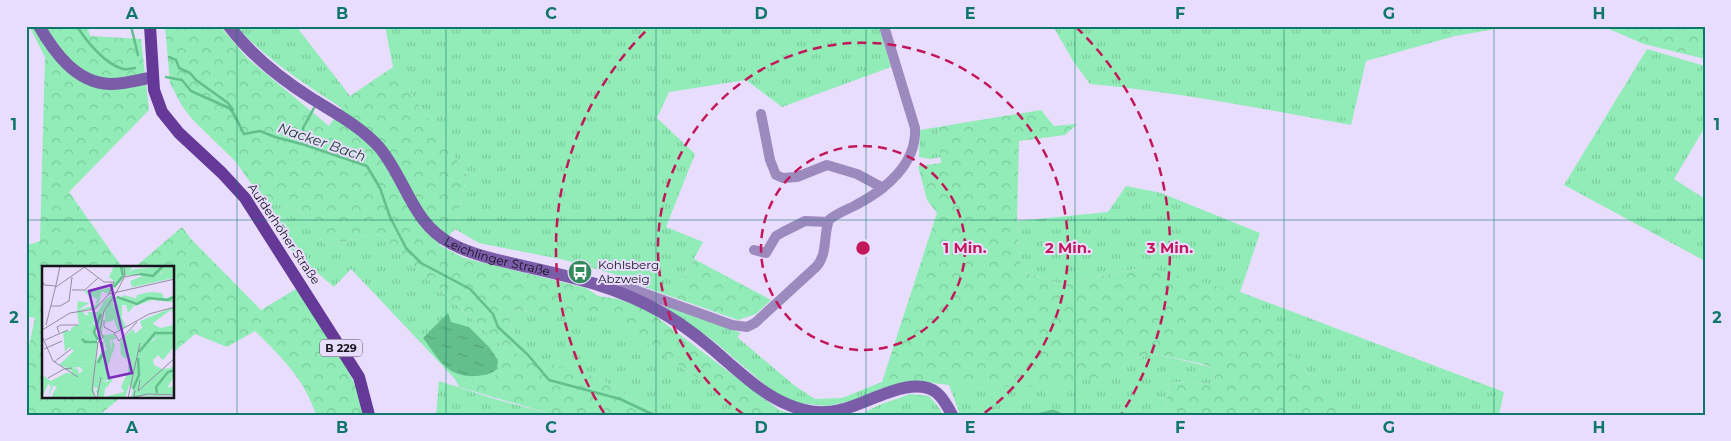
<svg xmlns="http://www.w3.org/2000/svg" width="1731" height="441" font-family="Montserrat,sans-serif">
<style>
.grass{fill:url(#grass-tufts)}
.forest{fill:url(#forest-crowns)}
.water{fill:url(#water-ripples)}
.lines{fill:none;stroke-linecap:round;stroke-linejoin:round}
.stream{stroke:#63bf8c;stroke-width:2.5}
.street{stroke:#9c89be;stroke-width:10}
.secondary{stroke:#7b5ca9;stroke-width:12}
.primary{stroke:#643998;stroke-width:12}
.grid{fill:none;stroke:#0f766e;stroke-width:1;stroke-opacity:0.55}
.ring{fill:none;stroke:#c2185b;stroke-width:2.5;stroke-dasharray:9 6}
.labels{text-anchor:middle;stroke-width:4;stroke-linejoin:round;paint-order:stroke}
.shield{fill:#e8ddfc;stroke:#565061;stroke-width:1}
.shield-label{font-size:11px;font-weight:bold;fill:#17141e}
.street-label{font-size:12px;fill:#17141e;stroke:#e8ddfc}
.poi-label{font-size:12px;fill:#17141e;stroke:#e8ddfc;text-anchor:start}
.water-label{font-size:14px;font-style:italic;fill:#1b422d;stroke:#e8ddfc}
.inset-river{fill:none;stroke:#63bf8c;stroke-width:2.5}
.inset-road{fill:none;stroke:#948da3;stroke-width:1}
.view{fill:#7b2cbf;fill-opacity:0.15;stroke:#7b2cbf;stroke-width:2.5}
.inset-edge{fill:none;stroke:#17141e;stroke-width:2.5}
.centre{fill:#c2185b;stroke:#e8ddfc;stroke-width:2.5}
.ring-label{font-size:15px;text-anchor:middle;font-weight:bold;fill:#c2185b;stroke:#e8ddfc;stroke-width:4;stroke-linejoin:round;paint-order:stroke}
.neatline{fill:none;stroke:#0f766e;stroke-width:2}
.grid-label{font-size:16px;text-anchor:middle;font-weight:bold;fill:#0f766e}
</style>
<defs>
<pattern id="grass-tufts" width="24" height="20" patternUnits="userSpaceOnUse" patternTransform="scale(1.25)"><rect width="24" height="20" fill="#91ecb7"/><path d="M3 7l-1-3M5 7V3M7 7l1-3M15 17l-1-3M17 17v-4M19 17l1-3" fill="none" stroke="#7cca9d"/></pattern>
<pattern id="forest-crowns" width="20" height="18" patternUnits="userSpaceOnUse" patternTransform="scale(1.25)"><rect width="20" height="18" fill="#91ecb7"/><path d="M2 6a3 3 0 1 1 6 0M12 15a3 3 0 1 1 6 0" fill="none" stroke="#7cca9d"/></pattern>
<pattern id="water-ripples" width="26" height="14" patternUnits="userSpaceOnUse" patternTransform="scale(1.25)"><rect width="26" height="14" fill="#63bf8c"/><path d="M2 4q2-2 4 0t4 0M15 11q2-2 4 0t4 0" fill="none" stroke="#55a378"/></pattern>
</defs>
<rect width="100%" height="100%" fill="#e8ddfc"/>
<g class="grass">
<path d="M 236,26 L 296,26 L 350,96 L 342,108 C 304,84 266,59 236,26 Z"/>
<polygon points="385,26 879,26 891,67 782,107 746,80 669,92 657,118 695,154 666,227 703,242 676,292 565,260 479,243 455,229 467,175 393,67"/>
<path d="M 1053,26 L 1442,26 L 1455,36 L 1366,61 L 1351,125 C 1264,109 1178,92 1090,84 L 1073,61 Z"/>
<polygon points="1647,49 1705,66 1705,127 1674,179 1705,199 1705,261 1564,185"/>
<polygon points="938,127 941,157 930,159 919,157 920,130"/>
<polygon points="1126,186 1161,193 1260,233 1240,292 1504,392 1499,415 1346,415 1297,361 1146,267 1060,284 1026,273 1020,262 1017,221 1108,212"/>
<polygon points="263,200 302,212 326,245 379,234 507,351 517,340 505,308 551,316 609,316 673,362 754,415 658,415 601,379 455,379 351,269 334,287 293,252"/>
<polygon points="666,304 741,333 737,337 795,386 815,399 842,398 882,382 883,388 856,400 827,406 799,403 776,394 715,342 664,306"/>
<polygon points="1155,354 1211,367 1216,372 1213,384 1170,382 1164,415 960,415 949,385 1109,376 1137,358"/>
<polygon points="439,381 495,399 555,415 436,415"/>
<path d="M 910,394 L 929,396 L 940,409 L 942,415 L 862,415 C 876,404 893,401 910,394 Z"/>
</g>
<g class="forest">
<polygon points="29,26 87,26 90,36 141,39 149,110 69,192 122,267 44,267 44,397 121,397 102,413 103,415 27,415 26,360 35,318 26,316 26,246 40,241 45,57"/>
<polygon points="165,26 220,26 247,58 329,126 350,96 393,67 467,175 455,229 439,245 464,258 586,288 598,296 618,299 646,309 779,410 795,415 754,415 673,362 609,316 551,316 505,308 517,340 508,351 601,379 658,415 555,415 459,387 455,379 494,378 507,351 379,234 326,245 302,212 263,200 235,161 193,120 182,106 170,83"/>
<polygon points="1442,26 1513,26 1455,36"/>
<polygon points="1602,26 1705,26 1705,59 1644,44"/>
<polygon points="1041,110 1054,126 1077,124 1065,135 1019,141 1017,221 1020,262 1026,273 1060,284 1146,267 1240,292 1297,361 1346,415 1164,415 1170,382 1213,384 1216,372 1211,367 1203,364 1155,354 1137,358 1109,376 1057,385 1020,387 976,385 949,385 917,381 883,388 882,382 937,213 927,200 918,166 941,163 938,127"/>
<path d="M 182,227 L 191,239 L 261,310 L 296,289 C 321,328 355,369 365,415 L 316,415 C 304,378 282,358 255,331 L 227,347 L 195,334 L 174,352 L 174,267 L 135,267 Z"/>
<polygon points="694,259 771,300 756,314 738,320 636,284 639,280 676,292"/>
</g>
<path class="water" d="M 448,313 L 451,322 L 469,327 L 489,347 L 498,360 L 497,369 C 490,375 485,375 476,376 C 447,378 438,358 423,338 Z"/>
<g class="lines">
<g class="stream">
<path d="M 77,26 C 86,41 105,64 123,69 C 126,70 131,68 135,68"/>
<polyline points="131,26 138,55"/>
<polyline points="169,57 176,60 179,68 190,73 196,80 228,103 233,110"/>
<path d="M 166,77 L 182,80 L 191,91 L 229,108 C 236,114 239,126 244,134 L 260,131 L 275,137 L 305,145 L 367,166 L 380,188 L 390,217 L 406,248 L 421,263 L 470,289 L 493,314 L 498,327 L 528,355 L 549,380 L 620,399 L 654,415"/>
<polyline points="305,144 303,128 314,108"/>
<polyline points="1036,415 1053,411 1063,415"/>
</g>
<g class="street">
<polyline points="761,114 770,160 776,175 783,178 797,177 827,165 857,174 883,188"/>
<polyline points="754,250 766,253 776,236 783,232 805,221 828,222"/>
<path d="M 619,291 L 627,287 L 732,325 L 747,327 L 755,323 L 817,266 C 828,252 823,236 829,220 C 837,213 847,210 856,205 C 885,190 917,164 915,128 L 884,26"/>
</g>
<g class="secondary">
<path d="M 39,26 C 54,52 76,83 110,84 C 124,84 139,80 153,77"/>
<path id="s1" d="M 229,26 C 251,55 281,79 311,98 C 335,113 360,126 379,147 C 406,179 412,224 452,244 C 475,256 502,261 528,267 C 576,278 617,287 661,312 C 684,325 704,341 724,359 C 744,376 764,395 789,405 C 805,412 823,414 840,410 C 866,405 913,373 937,393 C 944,399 948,407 952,415"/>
</g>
<polyline class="primary" points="150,26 154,90 162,112 179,133 222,173 245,198 359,377 369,415"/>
</g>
<path class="grid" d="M 237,26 L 237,415M 446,26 L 446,415M 656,26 L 656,415M 866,26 L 866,415M 1075,26 L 1075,415M 1284,26 L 1284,415M 1494,26 L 1494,415M 26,220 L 1705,220"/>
<g class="ring">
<circle cx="863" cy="248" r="102"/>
<path d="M743 414A205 205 0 1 1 983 414"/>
<path d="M604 413A307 307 0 0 1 650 27M1076 27A307 307 0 0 1 1122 413"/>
</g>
<defs>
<g id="bus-disc" transform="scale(1.25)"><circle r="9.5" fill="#338a5d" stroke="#e8ddfc"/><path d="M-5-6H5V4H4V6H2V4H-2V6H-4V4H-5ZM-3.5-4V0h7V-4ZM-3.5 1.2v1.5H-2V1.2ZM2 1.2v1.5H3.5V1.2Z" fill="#fff"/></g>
</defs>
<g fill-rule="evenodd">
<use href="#bus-disc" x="580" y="272"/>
</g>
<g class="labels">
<rect class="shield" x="320" y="339.5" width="42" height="17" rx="4"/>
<g class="shield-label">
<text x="341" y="352">B 229</text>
</g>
<g class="street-label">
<text transform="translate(284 234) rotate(56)" y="4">Aufderhöher Straße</text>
<text dy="4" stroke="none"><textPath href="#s1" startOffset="364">Leichlinger Straße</textPath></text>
</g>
<g class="poi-label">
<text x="598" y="269">Kohlsberg<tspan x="598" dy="14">Abzweig</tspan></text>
</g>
<g class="water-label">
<text transform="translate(322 142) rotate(19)" y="5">Nacker Bach</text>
</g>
</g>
<g transform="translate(42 266)">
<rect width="132" height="132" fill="#e8ddfc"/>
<path d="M 130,0 L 132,12 L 90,21 L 119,12 L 121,5 ZM 108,26 L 109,31 L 98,37 L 83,32 L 92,40 L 86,47 L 84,39 L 80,39 L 80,52 L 84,61 L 76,65 L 72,54 L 63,57 L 63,45 L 75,37 L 73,34 L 69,38 L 73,30 L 78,34 L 82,29 L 100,34 L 94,32 L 95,29 ZM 62,35 L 60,68 L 56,75 L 55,53 L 47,61 L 49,64 L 42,66 L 49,67 L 51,72 L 38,78 L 56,76 L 53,95 L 38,97 L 33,87 L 26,102 L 17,99 L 32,85 L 27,81 L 23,86 L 21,65 L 29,65 L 29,62 L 37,58 L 35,45 L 41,45 L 43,49 L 47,49 L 45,46 L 56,46 ZM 132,41 L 132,48 L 129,44 L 111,57 L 118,69 L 101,64 L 98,55 ZM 91,63 L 95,71 L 84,93 L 79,89 L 78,75 ZM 117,70 L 132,75 L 132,85 L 131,82 L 121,94 L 116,89 L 111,94 L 112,99 L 120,103 L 129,102 L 100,125 L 104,116 L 100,89 L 104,80 ZM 70,73 L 73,80 L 66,100 L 66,114 L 60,115 L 55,123 L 55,98 L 59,91 L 63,93 L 69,85 ZM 50,99 L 48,119 L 42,115 L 44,123 L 33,123 L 38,124 L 38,128 L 32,131 L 42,128 L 47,132 L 26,132 L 25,129 L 24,132 L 9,132 L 15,120 L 11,120 L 6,132 L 9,120 L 6,118 L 0,132 L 0,109 L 9,115 L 24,107 L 37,108 L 41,104 L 37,101 Z" fill="#91ecb7"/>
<path d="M 72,0 L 88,0 L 90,3 L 87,6 L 93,3 L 130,0 L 119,7 L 121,14 L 90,21 L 88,15 L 101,10 L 78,9 L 81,13 L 66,28 L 60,25 L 55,42 L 35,45 L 36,35 L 47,37 L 36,44 L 54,39 L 55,33 L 50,30 L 50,33 L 42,25 L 67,22 L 72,15 L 67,11 ZM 108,26 L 120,27 L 122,33 L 132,29 L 132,36 L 110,34 L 93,40 L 82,32 L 98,37 L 109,31 ZM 71,28 L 71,40 L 58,50 L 53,64 L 55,76 L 38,79 L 41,75 L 35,70 L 50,72 L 49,67 L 41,65 L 49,64 L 46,62 L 54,56 L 62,35 ZM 107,56 L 118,62 L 132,59 L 132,75 L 117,70 L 111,73 L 100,89 L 107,119 L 118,106 L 121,108 L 132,99 L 132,111 L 125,122 L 132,120 L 132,129 L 102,131 L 115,128 L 89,132 L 91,123 L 87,119 L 83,132 L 56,132 L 54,125 L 60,115 L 66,116 L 67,108 L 70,115 L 63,123 L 62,131 L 82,126 L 79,121 L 86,106 L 87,82 L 94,72 L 93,68 ZM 72,68 L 74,73 L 68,74 L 69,85 L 63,93 L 59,91 L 55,98 L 57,114 L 55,122 L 52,121 L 53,132 L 43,131 L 42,128 L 32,132 L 38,128 L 33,120 L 44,123 L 41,115 L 48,118 L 50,99 L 30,102 L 36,103 L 37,108 L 29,109 L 30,105 L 23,103 L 30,92 L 29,88 L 32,85 L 37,90 L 38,97 L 54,95 L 61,83 L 65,85 L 60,69 Z" fill="#91ecb7"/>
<path class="inset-river" d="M 98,8 L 111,10 L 121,0M 72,21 L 81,10 L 79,0M 75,31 L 95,38 L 106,32 L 126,34 L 133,30M 40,73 L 43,76 L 55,76M 56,74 L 52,66 L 59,48M 97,86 L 113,67 L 133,67M 56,97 L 61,87 L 60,76M 91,123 L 97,109 L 96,92M 115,127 L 114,121 L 126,106 L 133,104"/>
<path class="inset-road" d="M 41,0 L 62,16 L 72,16 L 67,28M 83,11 L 98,8M 1,16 L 2,19 L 14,20M 14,19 L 18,0M 14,21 L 44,0M 30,24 L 43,24 L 56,12M 74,27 L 83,10 L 82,0M 9,40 L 18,40 L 27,35 L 30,11M 62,54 L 62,61 L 73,67 L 107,48 L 133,41M 4,59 L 14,19M 0,64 L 28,47 L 53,43 L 67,28 L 133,13M 17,67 L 15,61 L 19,59 L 36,59M 72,67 L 77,75 L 95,56M 0,70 L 11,95 L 36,111M 3,74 L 26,64M 2,83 L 20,75M 12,96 L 29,83M 6,112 L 22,103 L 30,102M 98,114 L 96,125 L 133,92M 93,124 L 92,131 L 106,128 L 133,129M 54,132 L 50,124 L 56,76 L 61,71 L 58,64 L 62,45 L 74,27M 55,132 L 59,111M 86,132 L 98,77"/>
<path class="view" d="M 69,19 L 90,107 L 67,112 L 47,25 Z"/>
<rect width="132" height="132" class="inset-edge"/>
</g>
<circle cx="863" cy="248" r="8" class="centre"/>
<g class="ring-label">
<text x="965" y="253">1 Min.</text>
<text x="1068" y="253">2 Min.</text>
<text x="1170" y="253">3 Min.</text>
</g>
<rect width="1731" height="441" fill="none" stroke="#e8ddfc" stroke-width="55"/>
<rect x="28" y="28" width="1676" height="386" class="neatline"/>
<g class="grid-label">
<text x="132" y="19">A</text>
<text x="342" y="19">B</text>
<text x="551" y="19">C</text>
<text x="761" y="19">D</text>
<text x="970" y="19">E</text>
<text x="1180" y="19">F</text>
<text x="1389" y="19">G</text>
<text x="1599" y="19">H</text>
<text x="14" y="130">1</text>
<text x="1717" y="130">1</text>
<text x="14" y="323">2</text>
<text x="1717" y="323">2</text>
<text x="132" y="433">A</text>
<text x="342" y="433">B</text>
<text x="551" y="433">C</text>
<text x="761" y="433">D</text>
<text x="970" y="433">E</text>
<text x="1180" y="433">F</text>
<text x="1389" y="433">G</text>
<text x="1599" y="433">H</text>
</g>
</svg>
